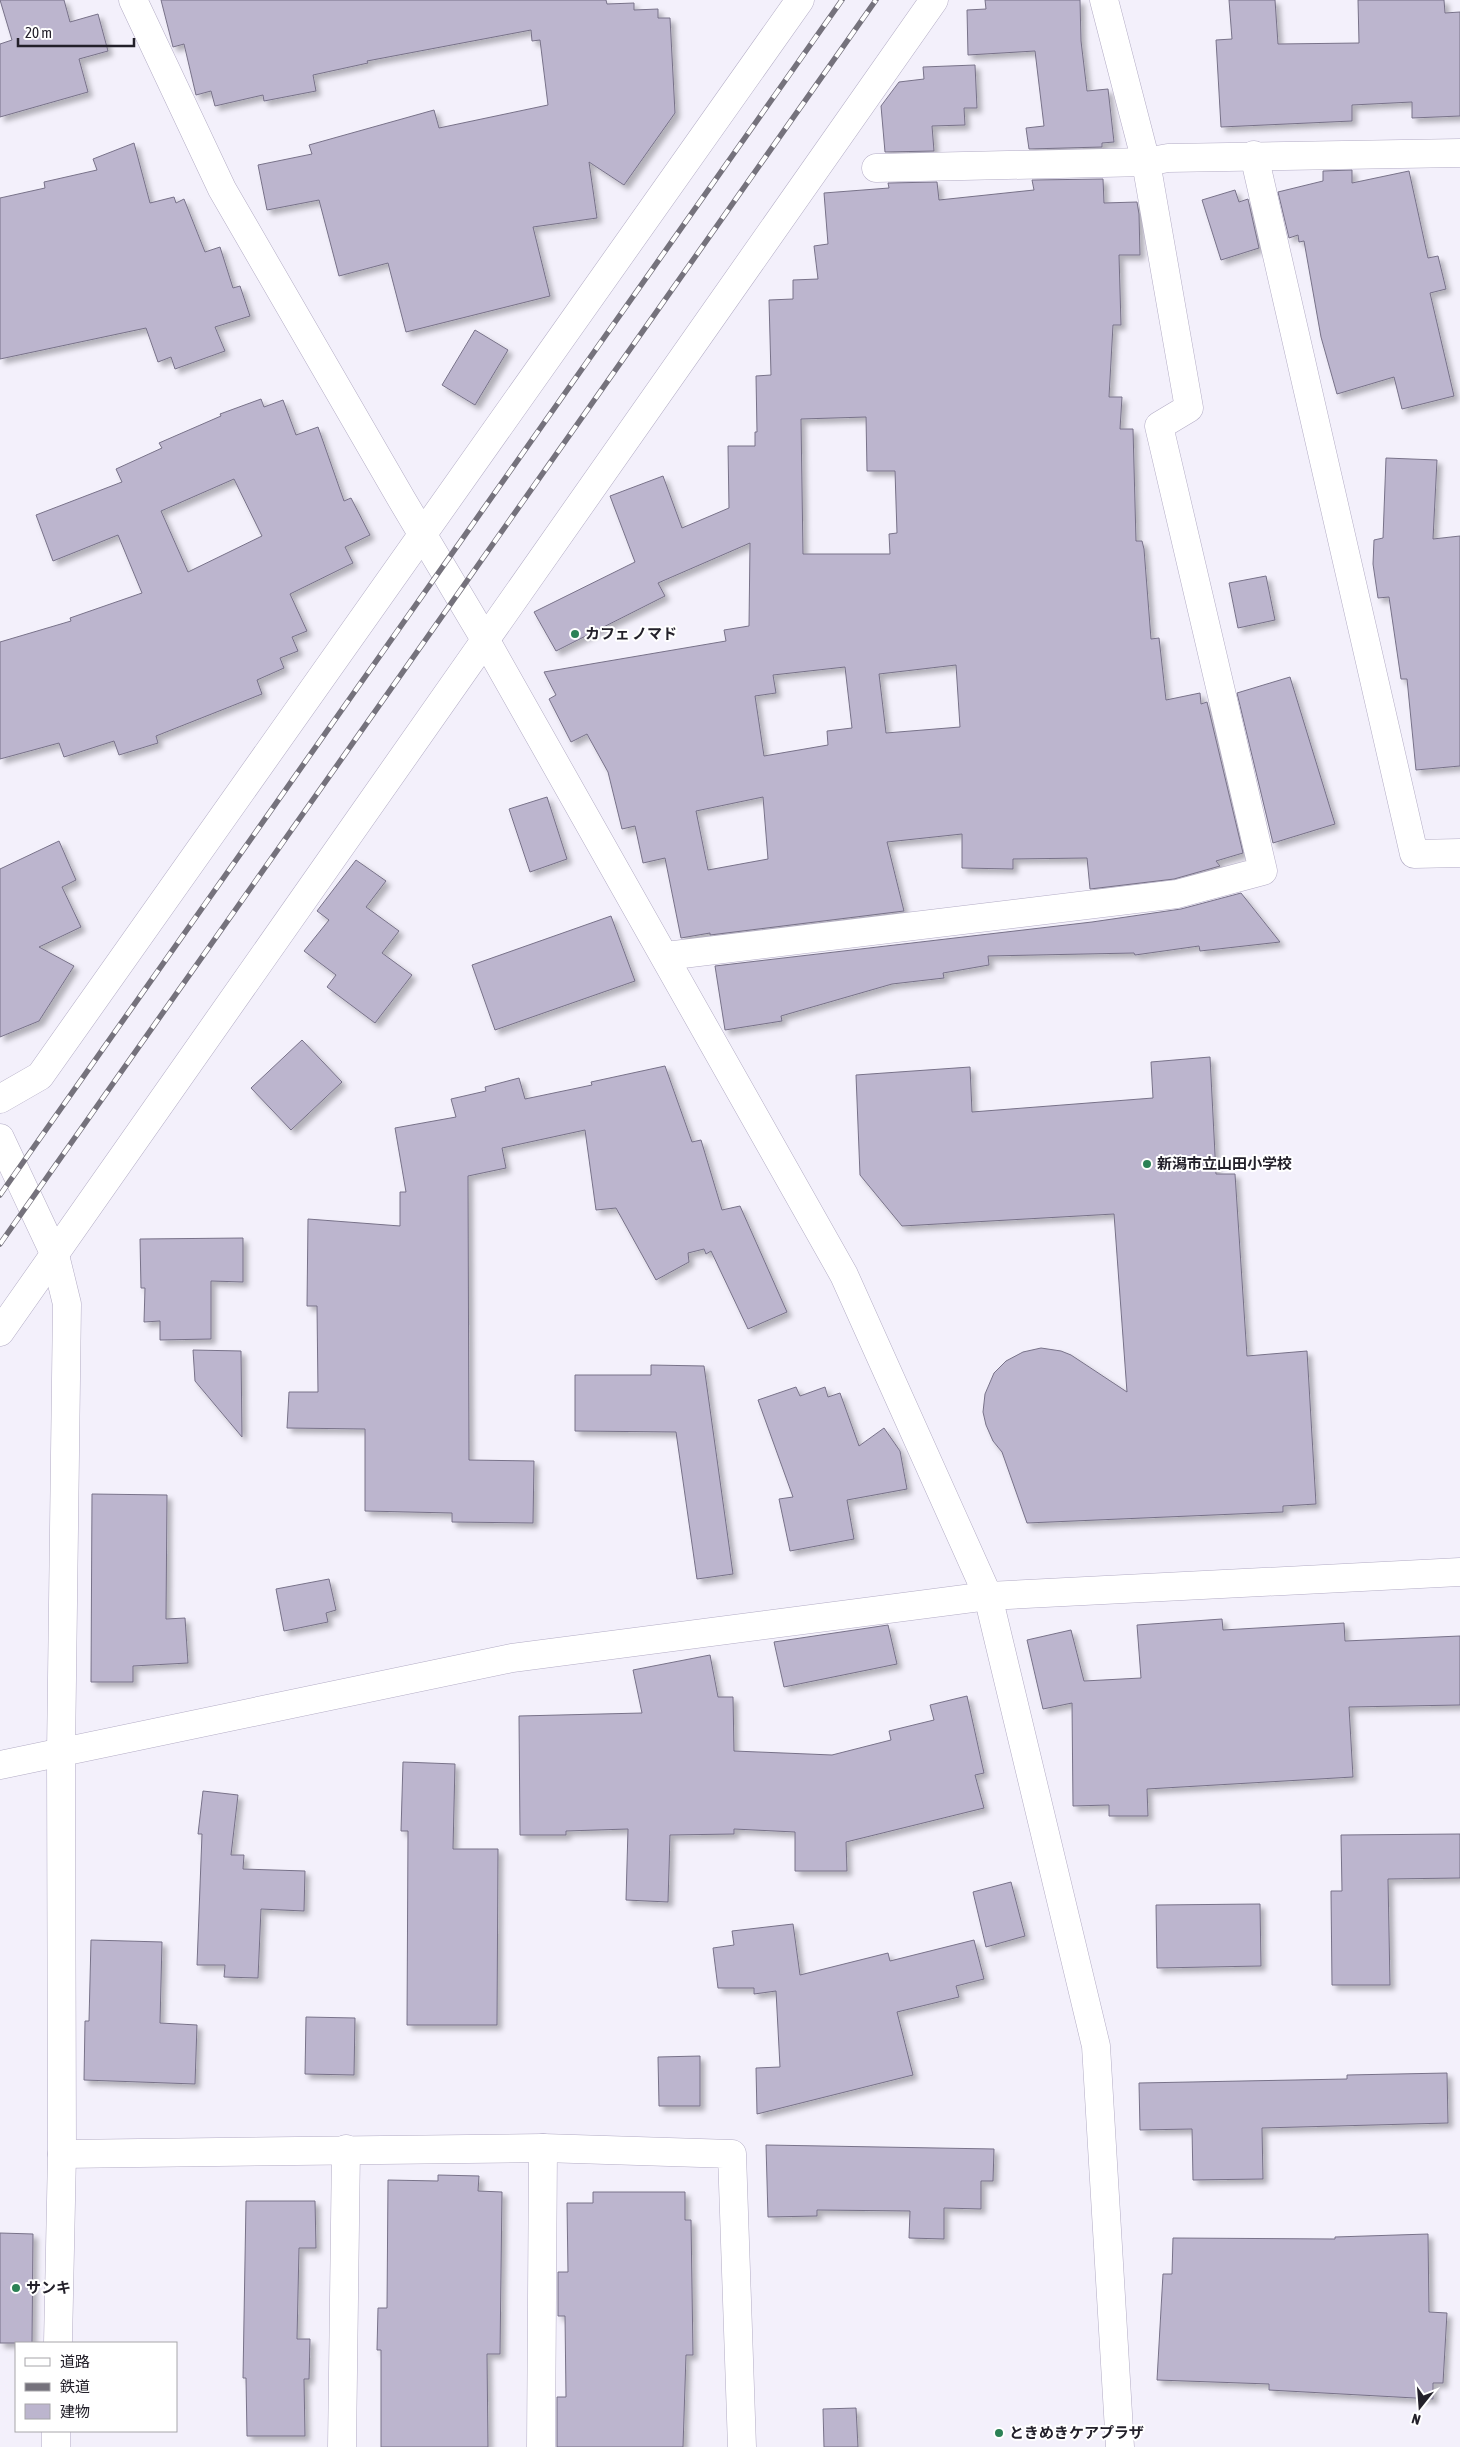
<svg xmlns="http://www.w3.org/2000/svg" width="1460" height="2447" font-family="'Asap Condensed','Noto Sans JP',sans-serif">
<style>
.building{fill:#bcb5ce;stroke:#787289;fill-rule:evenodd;filter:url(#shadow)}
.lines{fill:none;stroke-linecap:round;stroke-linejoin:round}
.minor-casing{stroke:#b3acc5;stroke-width:29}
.minor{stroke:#fff;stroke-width:28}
.rail-casing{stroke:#75727c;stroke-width:5.5}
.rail{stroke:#fff;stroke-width:4;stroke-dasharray:11;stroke-linecap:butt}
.poi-dot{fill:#2b8155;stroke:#fff;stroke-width:2}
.labels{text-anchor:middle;stroke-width:4;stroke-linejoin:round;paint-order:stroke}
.poi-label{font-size:15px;font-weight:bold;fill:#23202a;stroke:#fff;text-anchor:start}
</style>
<defs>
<filter id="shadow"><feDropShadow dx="4.5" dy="4.5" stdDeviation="2.5" flood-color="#0004"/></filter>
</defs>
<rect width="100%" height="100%" fill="#f3f0fb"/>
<g class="building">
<polygon points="0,0 64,0 70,22 98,14 108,51 79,59 88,92 0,117 0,44 12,40"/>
<polygon points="161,0 606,0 607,4 634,3 634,10 658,9 658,18 670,18 675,113 624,185 589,162 597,218 533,227 550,296 406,332 388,263 339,276 319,200 267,210 258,165 312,154 309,145 434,110 439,128 548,105 540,40 532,41 531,30 367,61 368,63 313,75 316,91 264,101 263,95 215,106 211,91 196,95 184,44 173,47"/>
<polygon points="985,0 1080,0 1081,41 1087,91 1108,89 1114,142 1102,143 1102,147 1029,149 1026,128 1044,126 1035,51 968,55 967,10 986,9"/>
<polygon points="1229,0 1275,0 1278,44 1359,43 1358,0 1444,0 1445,13 1460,12 1460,116 1412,118 1412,102 1352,105 1352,121 1221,127 1216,40 1232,39"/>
<polygon points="975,65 977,108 964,108 965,125 932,126 934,151 885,152 881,106 899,82 924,79 923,67"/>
<polygon points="134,143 150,203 174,197 176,203 184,199 205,252 220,247 233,288 240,286 250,316 215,327 225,351 175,369 171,357 158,362 146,328 0,359 0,198 45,188 44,182 97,170 93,159"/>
<polygon points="1352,170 1352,183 1409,171 1428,258 1438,256 1446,289 1430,293 1454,396 1402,409 1394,377 1337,394 1321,337 1304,241 1299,242 1298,235 1289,238 1278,192 1323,181 1323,171"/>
<path d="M 1103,179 L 1104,203 L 1137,202 L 1139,214 L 1140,255 L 1119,255 L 1121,325 L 1113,325 L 1109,397 L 1122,397 L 1120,429 L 1133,429 L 1136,541 L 1142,541 L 1144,549 L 1151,639 L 1159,638 L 1166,700 L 1200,693 L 1201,704 L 1207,702 L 1243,853 L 1216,861 L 1220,866 L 1174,879 L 1090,889 L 1087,858 L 1013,859 L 1013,869 L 962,868 L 962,834 L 887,842 L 904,911 L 710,935 L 710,933 L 681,938 L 665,858 L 643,863 L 635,826 L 622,829 L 608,772 L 587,734 L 571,742 L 549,699 L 556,695 L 544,672 L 726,641 L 724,630 L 749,626 L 750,543 L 658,583 L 665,596 L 556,651 L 534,612 L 635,562 L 610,496 L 663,476 L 682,528 L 729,508 L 728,446 L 755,446 L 755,432 L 757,432 L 756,376 L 771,375 L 769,300 L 793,299 L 793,280 L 818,279 L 814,246 L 828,244 L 824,193 L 889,188 L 888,183 L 937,182 L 939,200 L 1034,190 L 1032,180 ZM 866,417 L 867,471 L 895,471 L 897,533 L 889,534 L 890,554 L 803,554 L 801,419 ZM 956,665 L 960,727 L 886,733 L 879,674 ZM 845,667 L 852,728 L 827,731 L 828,745 L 764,756 L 755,696 L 776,693 L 773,675 ZM 763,797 L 768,859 L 708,870 L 696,811 Z"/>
<polygon points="1235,190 1239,202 1248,199 1259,248 1221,260 1202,200"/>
<polygon points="475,330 508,350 475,405 442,385"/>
<path d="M 261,399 L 264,407 L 283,400 L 296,435 L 318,427 L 344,501 L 351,498 L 370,535 L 345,547 L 353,563 L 290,594 L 307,631 L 292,637 L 298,651 L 280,658 L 284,668 L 257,680 L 262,694 L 156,736 L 158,743 L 119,755 L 114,741 L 64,757 L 59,743 L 0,759 L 0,642 L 71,621 L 70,618 L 142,593 L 118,535 L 53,561 L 36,515 L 122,482 L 116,469 L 162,448 L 159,443 L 221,416 L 220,414 ZM 234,479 L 262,536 L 188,572 L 161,511 Z"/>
<polygon points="1386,458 1437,460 1433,539 1460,536 1460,766 1416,770 1407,679 1401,679 1389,597 1378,598 1373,564 1374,540 1383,538"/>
<polygon points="1266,576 1275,620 1238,628 1229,583"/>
<polygon points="1290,677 1335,824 1273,843 1237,693"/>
<polygon points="547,797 567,859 530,872 509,809"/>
<polygon points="59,841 76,880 62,887 81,927 39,947 74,966 39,1021 0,1037 0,869"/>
<polygon points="356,860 386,881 366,907 399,931 382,953 412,975 375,1023 327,987 336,975 304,951 329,920 317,911"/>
<polygon points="1241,893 1280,942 1200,951 1199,946 1135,955 1134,953 988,956 989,965 943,973 944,978 892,984 781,1016 782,1021 725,1030 715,966 1092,922 1181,909"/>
<polygon points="611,916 635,981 495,1030 472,965"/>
<polygon points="302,1040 342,1082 291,1130 251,1088"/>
<polygon points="1210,1057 1216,1174 1235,1174 1247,1356 1307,1351 1316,1504 1283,1506 1283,1512 1027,1523 1002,1452 993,1441 986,1425 983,1412 985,1394 994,1373 1006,1361 1023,1352 1041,1348 1061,1351 1071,1355 1127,1392 1114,1214 902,1226 860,1175 856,1075 970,1067 972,1112 1153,1098 1151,1062"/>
<polygon points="665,1066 692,1142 701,1140 722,1210 740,1206 787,1312 748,1329 711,1251 706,1254 704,1249 688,1253 689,1262 656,1280 616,1208 596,1210 585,1130 502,1148 506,1168 468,1176 469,1460 534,1461 533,1523 452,1522 452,1513 365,1511 365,1429 287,1428 289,1392 318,1392 317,1306 307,1306 308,1219 400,1226 400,1192 406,1192 395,1128 456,1117 451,1099 486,1091 485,1087 519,1078 525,1099 592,1085 591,1082"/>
<polygon points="243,1238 243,1282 211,1281 211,1339 160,1340 160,1321 144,1322 145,1288 141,1288 140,1239"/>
<polygon points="193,1350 241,1351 242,1437 195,1381"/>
<polygon points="651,1365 704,1366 733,1574 697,1579 676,1432 575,1431 575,1375 651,1375"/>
<polygon points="796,1387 800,1396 825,1387 828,1397 840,1393 859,1446 884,1428 900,1451 907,1489 847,1500 854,1539 790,1551 779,1499 793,1497 758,1400"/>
<polygon points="92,1494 167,1495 166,1619 185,1618 188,1663 133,1666 133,1682 91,1682"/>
<polygon points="329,1579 336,1610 326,1613 328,1622 284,1631 276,1589"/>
<polygon points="1222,1619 1223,1630 1344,1623 1345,1641 1460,1636 1460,1705 1349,1707 1353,1777 1147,1789 1148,1816 1109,1816 1109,1805 1073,1806 1072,1703 1043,1709 1027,1640 1071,1630 1084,1681 1141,1678 1137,1625"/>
<polygon points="888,1625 897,1664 784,1687 774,1642"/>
<polygon points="710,1655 718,1697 733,1697 734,1751 832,1755 891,1740 889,1731 934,1720 930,1705 967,1696 984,1773 975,1775 984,1808 846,1842 847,1871 795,1871 795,1832 734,1829 734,1834 670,1835 668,1902 626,1900 628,1829 566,1831 566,1835 520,1835 519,1716 642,1713 633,1670"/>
<polygon points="403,1762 455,1764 453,1849 498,1849 497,2025 407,2025 408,1831 401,1831"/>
<polygon points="203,1791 238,1795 231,1855 244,1855 243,1869 305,1871 304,1911 261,1909 258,1978 224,1977 225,1965 197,1965 202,1834 198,1834"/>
<polygon points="1460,1834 1460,1878 1388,1879 1390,1985 1332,1985 1331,1891 1342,1891 1341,1835"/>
<polygon points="1011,1882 1025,1936 986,1947 973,1892"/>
<polygon points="1260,1904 1261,1966 1157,1968 1156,1905"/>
<polygon points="793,1924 800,1975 888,1953 890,1961 974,1940 984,1979 956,1986 959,1997 897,2012 913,2075 757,2114 756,2068 780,2067 776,1991 754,1994 754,1988 718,1988 713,1948 734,1945 732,1931"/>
<polygon points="91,1940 162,1942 160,2023 197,2025 195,2084 84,2080 85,2021 89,2021"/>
<polygon points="306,2017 355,2018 354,2075 305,2074"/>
<polygon points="700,2056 700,2106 659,2106 658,2057"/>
<polygon points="1447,2073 1448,2123 1262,2128 1263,2179 1193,2180 1192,2129 1140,2130 1139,2083 1347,2079 1347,2075"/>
<polygon points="766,2145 994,2149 993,2181 981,2181 981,2209 944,2208 944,2239 909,2238 910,2211 817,2210 817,2216 768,2217"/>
<polygon points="438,2175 479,2176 478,2191 502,2192 500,2354 487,2354 488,2447 381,2447 381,2350 377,2350 378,2308 387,2308 388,2180 438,2181"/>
<polygon points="593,2192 685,2192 685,2220 691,2220 693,2355 686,2355 683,2447 557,2447 557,2397 566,2397 565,2316 558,2316 558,2272 568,2272 567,2203 593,2203"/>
<polygon points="246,2201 315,2201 316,2248 299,2248 297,2339 310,2339 309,2379 304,2379 305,2436 247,2436 246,2378 243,2378"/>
<polygon points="0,2233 33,2234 32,2343 0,2343"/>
<polygon points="1428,2234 1429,2312 1447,2313 1443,2383 1433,2383 1433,2399 1269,2390 1269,2384 1157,2380 1163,2274 1172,2274 1173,2238 1335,2239 1335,2237"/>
<polygon points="856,2408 858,2447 824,2447 823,2409"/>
</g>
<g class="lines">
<g class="minor-casing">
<g id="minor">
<polyline points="133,0 222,189 402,500 486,641 844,1275 988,1596 1096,2046 1120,2447"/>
<polyline points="1254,155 1414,854 1460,853"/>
<polyline points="876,168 1146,162 1168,158 1460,153"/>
<polyline points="666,956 1177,894 1263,871 1159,426 1189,408 1146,162 1104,0"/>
<polyline points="0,1099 40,1076 800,0"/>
<polyline points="0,1138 55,1255 67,1304 61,1753 62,2154 58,2343"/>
<polyline points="0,1332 934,0"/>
<polyline points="0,1765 512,1658 988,1596 1460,1572"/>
<polyline points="62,2154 543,2148 732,2154 742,2447"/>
<polyline points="56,2447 56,2431"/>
<polyline points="342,2447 346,2149"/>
<polyline points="541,2447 543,2148"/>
</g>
</g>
<use href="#minor" class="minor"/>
<g class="rail-casing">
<g id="rail">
<polyline points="0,1195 842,0"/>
<polyline points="0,1244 876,0"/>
</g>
</g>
<use href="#rail" class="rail"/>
</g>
<g class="poi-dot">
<circle cx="575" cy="634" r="5"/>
<circle cx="1147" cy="1164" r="5"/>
<circle cx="16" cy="2288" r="5"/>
<circle cx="999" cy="2433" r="5"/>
</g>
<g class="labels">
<g class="poi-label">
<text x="585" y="639">カフェ ノマド</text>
<text x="1157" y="1169">新潟市立山田小学校</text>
<text x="26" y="2293">サンキ</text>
<text x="1009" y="2438">ときめきケアプラザ</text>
</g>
</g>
<rect x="15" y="2342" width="162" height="90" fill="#ffffff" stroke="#a7a6aa"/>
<rect x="25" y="2358" width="25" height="8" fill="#ffffff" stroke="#a7a6aa"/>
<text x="60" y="2367" font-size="15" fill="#23202a">道路</text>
<rect x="25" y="2383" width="25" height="8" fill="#75727c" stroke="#a7a6aa"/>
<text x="60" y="2392" font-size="15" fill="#23202a">鉄道</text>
<rect x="25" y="2404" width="25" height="15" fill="#bcb5ce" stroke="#a7a6aa"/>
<text x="60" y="2417" font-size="15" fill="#23202a">建物</text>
<g transform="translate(1420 2407) rotate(197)" stroke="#ffffff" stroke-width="4" paint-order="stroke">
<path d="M0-4L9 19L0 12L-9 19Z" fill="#23202a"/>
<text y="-8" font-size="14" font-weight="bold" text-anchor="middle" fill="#23202a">N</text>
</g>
<path d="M18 38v8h116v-8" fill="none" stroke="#23202a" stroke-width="2.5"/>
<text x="25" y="38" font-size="15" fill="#23202a" stroke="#ffffff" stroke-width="4" paint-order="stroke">20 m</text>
</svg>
